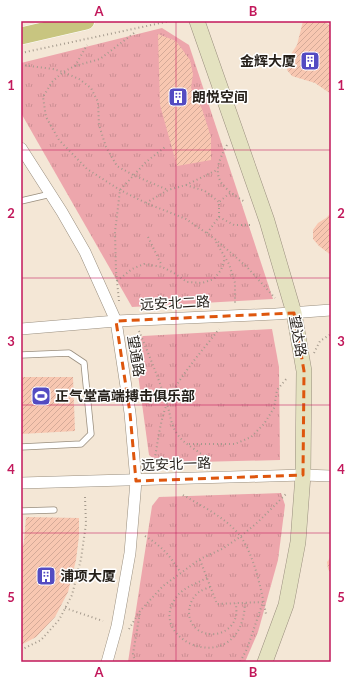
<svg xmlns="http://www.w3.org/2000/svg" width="352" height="683" font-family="Lato,'Noto Sans SC',sans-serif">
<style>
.grass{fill:url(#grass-tufts)}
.building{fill:url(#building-hatch)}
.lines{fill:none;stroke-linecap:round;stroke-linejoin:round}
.lane-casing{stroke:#998e7e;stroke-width:7}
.street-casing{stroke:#998e7e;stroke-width:12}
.secondary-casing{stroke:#998e7e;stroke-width:16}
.primary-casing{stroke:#fff;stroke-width:18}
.path{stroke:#a49a8d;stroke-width:2;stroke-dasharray:1 3;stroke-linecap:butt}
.lane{stroke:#fff;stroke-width:5.5}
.street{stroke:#fff;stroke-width:11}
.secondary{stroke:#e4e2c0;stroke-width:15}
.primary{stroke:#c8c580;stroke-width:17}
.marked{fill:none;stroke:#de560d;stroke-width:3;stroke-dasharray:8 5;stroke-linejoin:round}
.grid{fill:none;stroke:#c2185b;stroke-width:1;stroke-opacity:0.55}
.labels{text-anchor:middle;stroke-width:3;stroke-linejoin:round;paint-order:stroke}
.poi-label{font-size:14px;font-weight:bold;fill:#241f19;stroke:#fff;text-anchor:start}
.street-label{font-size:14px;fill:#241f19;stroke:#fff}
.neatline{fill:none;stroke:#c2185b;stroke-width:1.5}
.grid-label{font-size:13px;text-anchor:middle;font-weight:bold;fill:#c2185b}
</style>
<defs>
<pattern id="grass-tufts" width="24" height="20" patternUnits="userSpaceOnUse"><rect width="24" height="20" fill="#eda6ac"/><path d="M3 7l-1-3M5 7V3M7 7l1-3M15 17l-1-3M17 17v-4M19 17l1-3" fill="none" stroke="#cb8e93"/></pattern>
<pattern id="building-hatch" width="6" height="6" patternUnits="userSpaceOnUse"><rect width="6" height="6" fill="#f8c7b1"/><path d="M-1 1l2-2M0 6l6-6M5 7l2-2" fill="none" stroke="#d4aa98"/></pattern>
</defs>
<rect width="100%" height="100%" fill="#f4e7d6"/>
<g class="grass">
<polygon points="162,28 189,45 273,299 132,307 21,113 21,63"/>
<polygon points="272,329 279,367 280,460 159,463 149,455 134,345 143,336"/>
<polygon points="281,493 285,505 278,560 258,632 245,662 128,662 152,506 159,497"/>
</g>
<g class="building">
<polygon points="303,21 323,21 331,26 331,94 315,83 292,76 287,70 289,57 297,45"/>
<polygon points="158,34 176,41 190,60 193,74 191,88 202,109 211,137 211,160 177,166 160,105"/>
<polygon points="331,213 331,255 319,246 313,239 313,230 318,223 326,218"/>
<polygon points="21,377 73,377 75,431 21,434"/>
<polygon points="26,517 79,518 79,536 76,560 68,592 55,617 36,637 21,645 21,552 24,542"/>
<polygon points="331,557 331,574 328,569 327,562"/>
</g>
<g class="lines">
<g class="lane-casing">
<g id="lane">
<polyline points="21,201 51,194"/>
<polyline points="21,355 69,353 84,363 91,434 81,444 21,447"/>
<polyline points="21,511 54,510"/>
</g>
</g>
<g class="street-casing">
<g id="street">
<polyline points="21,148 62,212 85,252 116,321 130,413 136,481 130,553 117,626 107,662"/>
<polyline points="21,329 116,321 276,314 331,310"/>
<polyline points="21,483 303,475 331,476"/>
</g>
</g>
<g class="secondary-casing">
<polyline id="secondary" points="197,21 267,221 294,313 304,371 303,475 298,542 286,605 265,662"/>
</g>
<g class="primary-casing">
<polyline id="primary" points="21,36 86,21"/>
</g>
<g class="path">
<polyline points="134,33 100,59 75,66 63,72 52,82 43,97 46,117 59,140 87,169 120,190 146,203 186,219 215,239 247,267 275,298"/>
<polyline points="21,53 170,21"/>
<polyline points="21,65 53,69 63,72 79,79 91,88 98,102 99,125 106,147 117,166 133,175 168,190"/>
<polyline points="75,66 87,45"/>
<path d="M 227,145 C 210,175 217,185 245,202"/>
<polyline points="186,185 205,191 219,202"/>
<polyline points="146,203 168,190 186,185 217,170"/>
<polyline points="219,217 234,225 252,225"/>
<polyline points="207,233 219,217 219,202 230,193"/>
<polyline points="148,237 162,266"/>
<polyline points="216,242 229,264 235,283 235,303"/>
<polyline points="117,281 132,269 144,264 162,267 174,273 187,282 202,283 214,279 221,270 225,258"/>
<polyline points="119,301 116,271 115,232 120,190 146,162 165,147"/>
<path d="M 139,331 C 149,355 159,379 167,404 C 171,416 170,424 178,435 C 185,446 202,451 210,463"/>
<polyline points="314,353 320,341 331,334"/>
<polyline points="189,444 235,444 251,437 264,424 274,408 277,390 287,378"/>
<path d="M 154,463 C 158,442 160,417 170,397 C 182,373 203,350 219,329"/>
<path d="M 183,495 C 203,507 227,518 241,537 C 255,558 261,589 266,614"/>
<path d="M 145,536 C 163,547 170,556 181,573"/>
<polyline points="200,560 217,604 263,602 247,649 240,662"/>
<path d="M 207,578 C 197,583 185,587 178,595 C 140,640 242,683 245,603"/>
<path d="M 210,587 C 207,588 202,590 199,592 C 187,601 185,621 198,630 C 212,639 232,633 236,616 C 237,612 236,607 236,603"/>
<polyline points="65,608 103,621"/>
<polyline points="129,629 140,611 163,586 200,559 222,549 240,537 258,522 287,493"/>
<polyline points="21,650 41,640 59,620 72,595 81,559 86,524 85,497"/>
<polyline points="135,662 133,654 140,612"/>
</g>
<use href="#lane" class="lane"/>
<use href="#street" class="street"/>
<use href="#secondary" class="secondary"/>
<use href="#primary" class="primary"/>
</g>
<path class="marked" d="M 294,313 L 304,371 L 303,475 L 136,481 L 130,413 L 116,321 Z"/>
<path class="grid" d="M 176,21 L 176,662M 21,150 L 331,150M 21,278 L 331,278M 21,405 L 331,405M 21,533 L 331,533"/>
<defs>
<g id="building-square" transform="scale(1)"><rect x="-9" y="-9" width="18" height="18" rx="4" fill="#534bc2" stroke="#fff"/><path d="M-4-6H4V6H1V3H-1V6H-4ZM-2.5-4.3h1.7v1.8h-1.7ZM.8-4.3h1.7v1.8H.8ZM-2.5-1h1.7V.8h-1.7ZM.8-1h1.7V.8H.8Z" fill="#fff"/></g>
<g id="stadium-square" transform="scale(1)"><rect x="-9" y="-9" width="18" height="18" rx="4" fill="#534bc2" stroke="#fff"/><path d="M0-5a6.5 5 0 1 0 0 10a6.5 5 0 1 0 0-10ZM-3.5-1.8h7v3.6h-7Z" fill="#fff"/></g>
</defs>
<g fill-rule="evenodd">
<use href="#building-square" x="310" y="61"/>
<use href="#building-square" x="178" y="97"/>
<use href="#stadium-square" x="41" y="396"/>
<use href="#building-square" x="46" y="576"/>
</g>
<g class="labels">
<g class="poi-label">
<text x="296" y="66" text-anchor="end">金辉大厦</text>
<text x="192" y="102">朗悦空间</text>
<text x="55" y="401">正气堂高端搏击俱乐部</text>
<text x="60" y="581">浦项大厦</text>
</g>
<g class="street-label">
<text transform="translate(175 303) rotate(-3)" y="5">远安北二路</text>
<text transform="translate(298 336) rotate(80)" y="5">望达路</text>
<text transform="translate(136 356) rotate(81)" y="5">望通路</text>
<text transform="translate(176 464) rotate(-2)" y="5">远安北一路</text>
</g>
</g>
<rect width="352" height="683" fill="none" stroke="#ffffff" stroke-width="44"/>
<rect x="22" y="22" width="308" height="639" class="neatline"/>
<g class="grid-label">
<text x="99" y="16">A</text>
<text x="253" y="16">B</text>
<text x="11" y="90">1</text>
<text x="341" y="90">1</text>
<text x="11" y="218">2</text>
<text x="341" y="218">2</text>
<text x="11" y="346">3</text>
<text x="341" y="346">3</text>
<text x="11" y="474">4</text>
<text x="341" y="474">4</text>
<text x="11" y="602">5</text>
<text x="341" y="602">5</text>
<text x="99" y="677">A</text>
<text x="253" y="677">B</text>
</g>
</svg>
